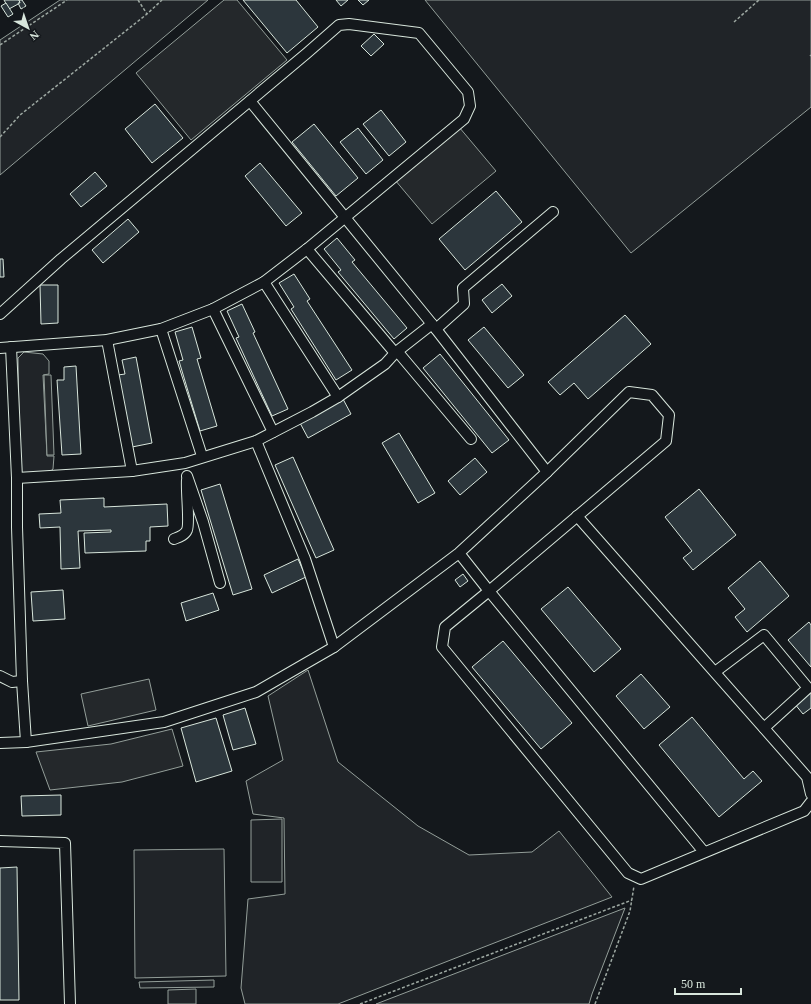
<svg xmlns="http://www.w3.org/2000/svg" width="811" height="1004" font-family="'Times New Roman',serif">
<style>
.green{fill:#202428;stroke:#939e99}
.parking{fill:#24282b;stroke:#939e99}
.building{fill:#2c363c;stroke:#d8e6dc}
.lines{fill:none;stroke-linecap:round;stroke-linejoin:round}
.minor-casing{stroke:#d8e6dc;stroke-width:12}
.path{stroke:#9da8a2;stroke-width:1.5;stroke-dasharray:3 2;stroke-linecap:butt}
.minor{stroke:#14181c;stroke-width:10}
</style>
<rect width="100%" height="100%" fill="#14181c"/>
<g class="green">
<polygon points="60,0 208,0 0,175 0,40"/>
<polygon points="425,0 811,0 811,107 631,253"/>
<polygon points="24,352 43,354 49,361 49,374 43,375 47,456 54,456 53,469 47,474 25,475 20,470 18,358"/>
<polygon points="308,670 338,762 418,826 469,855 532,852 559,831 612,897 338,1004 245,1004 241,988 248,899 285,894 284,818 253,814 246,781 283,760 268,696"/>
<polygon points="282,819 282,882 251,882 251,820"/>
<polygon points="224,849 226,976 135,978 134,850"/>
<polygon points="625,908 592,994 589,1004 376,1004"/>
<polygon points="214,980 214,987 140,988 139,982"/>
<polygon points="196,989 196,1004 168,1004 168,990"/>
</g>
<g class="parking">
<polygon points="224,0 237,0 287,60 191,140 136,73"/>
<polygon points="459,127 496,171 432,224 395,180"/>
<polygon points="44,375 51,375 54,455 47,455"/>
<polygon points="149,679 156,710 88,726 81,694"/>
<polygon points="172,729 183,766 122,782 50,790 36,752 111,744"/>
</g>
<g class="building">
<polygon points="4,0 19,0 20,3 9,9"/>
<polygon points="19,0 22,0 26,6 21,9 18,3 20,3"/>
<polygon points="243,0 296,0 318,27 287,53"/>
<polygon points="336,0 348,0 341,6"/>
<polygon points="358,0 369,0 363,5"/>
<polygon points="6,3 13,14 8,17 1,6"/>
<polygon points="374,34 384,44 371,56 361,46"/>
<polygon points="155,104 183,138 152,163 125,129"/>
<polygon points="381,110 406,142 389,156 363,124"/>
<polygon points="314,124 358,178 336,196 292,142"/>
<polygon points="358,128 383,160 366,174 340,142"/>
<polygon points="260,163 302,213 286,226 245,176"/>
<polygon points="95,172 107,186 81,207 70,194"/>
<polygon points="496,191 522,222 465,270 439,239"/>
<polygon points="128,219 139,232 103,263 92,250"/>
<polygon points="337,238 355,260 352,262 407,328 394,339 338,272 341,270 324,249"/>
<polygon points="0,259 3,259 4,277 0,277"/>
<polygon points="294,274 310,299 307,301 352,370 336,380 291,309 294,307 279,283"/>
<polygon points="502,284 512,296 492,313 482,300"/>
<polygon points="40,285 58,285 58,323 41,324"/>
<polygon points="242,304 255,332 253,333 288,409 272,416 236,338 239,337 227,311"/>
<polygon points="625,315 651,344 588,399 574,383 560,395 548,382"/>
<polygon points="192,327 201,358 197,359 217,426 200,431 179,361 183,360 175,332"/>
<polygon points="484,327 524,375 508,388 468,340"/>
<polygon points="440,354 509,440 492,453 423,368"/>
<polygon points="136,357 152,443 132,447 118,375 125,374 122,360"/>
<polygon points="76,366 81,454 62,455 57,380 64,380 64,367"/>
<polygon points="343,399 351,414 308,438 300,423"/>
<polygon points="399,433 435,493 418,503 382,443"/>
<polygon points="293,457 334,550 316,558 275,465"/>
<polygon points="475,458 487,472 460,495 448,481"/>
<polygon points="220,484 252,589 233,595 201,490"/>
<polygon points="699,489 736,535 693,570 683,558 692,551 665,517"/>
<polygon points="104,498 104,507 167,504 168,526 150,527 150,541 146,541 146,551 85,553 84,533 111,532 111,530 78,531 80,568 61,569 60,527 40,528 39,514 61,513 60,500"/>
<polygon points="298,559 306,577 272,593 264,575"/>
<polygon points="760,561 789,596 747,632 735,617 745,609 728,588"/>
<polygon points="463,574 468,581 460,587 455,580"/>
<polygon points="568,587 621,649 594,672 541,609"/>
<polygon points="63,590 65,619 33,621 31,592"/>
<polygon points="213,593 219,610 186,621 181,603"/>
<polygon points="809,622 811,625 811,667 788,640"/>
<polygon points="503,641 572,723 541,749 472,667"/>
<polygon points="641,674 670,707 644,729 616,696"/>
<polygon points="811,689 811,708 803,714 794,703"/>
<polygon points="245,708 256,744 233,750 223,715"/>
<polygon points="692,717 744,779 753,771 762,781 719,817 659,745"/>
<polygon points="216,718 232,771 196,782 181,728"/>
<polygon points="61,795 61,815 22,816 21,796"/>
<polygon points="17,867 19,1000 0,1000 0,868"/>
</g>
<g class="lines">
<g class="minor-casing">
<g id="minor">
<polyline points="250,101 432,324 547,472"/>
<polyline points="307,249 395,353"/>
<polyline points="264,282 338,397"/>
<polyline points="213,309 273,432"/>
<polyline points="0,314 61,259 307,53 339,25 349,24 419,33 468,92 470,106 464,119 307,249 264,282 213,309 161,329 107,340 0,348"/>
<polyline points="161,329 202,456"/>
<polyline points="436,329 464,304 463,288 553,212"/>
<polyline points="107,340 132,471"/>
<polyline points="11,347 17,478 17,527 22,681 26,742"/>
<polyline points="397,351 471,439"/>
<polyline points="256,441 305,559 334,647"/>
<polyline points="187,476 203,522 220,583"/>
<polyline points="17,478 132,471 185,463 256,441 312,412 338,397 385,364 395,353 432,324"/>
<polyline points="577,516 807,777 811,794"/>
<path d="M 174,539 C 179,537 185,535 187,530 C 190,523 186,491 187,480"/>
<polyline points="715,672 764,635 808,688 764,728"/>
<polyline points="0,676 12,682 22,681"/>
<polyline points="0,743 26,742 164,722 256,692 334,647 459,553 547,472 629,392 652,395 669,415 666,441 489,591 459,553"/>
<polyline points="0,841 65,843 70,1004"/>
<polyline points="704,852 489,591 445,627 442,647 628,873 641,879 804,811 811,802"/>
</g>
</g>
<g class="path">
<polyline points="138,0 147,14"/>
<polyline points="734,22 759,0"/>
<polyline points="0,45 67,0"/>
<polyline points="810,56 811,55"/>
<polyline points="0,137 20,115 147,14 162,0"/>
<polyline points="360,1004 632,900"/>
<polyline points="595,1004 630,911 634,886"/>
</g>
<use href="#minor" class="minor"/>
</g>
<g transform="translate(28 28) rotate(140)" stroke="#14181c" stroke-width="3" paint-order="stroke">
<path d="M0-3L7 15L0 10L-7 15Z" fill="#d8e6dc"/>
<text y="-6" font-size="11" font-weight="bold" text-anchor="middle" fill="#d8e6dc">N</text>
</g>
<path d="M675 988v6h66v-6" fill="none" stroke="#d8e6dc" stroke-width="2"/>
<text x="681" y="988" font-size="12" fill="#d8e6dc" stroke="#14181c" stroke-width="3" paint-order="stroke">50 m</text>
</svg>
